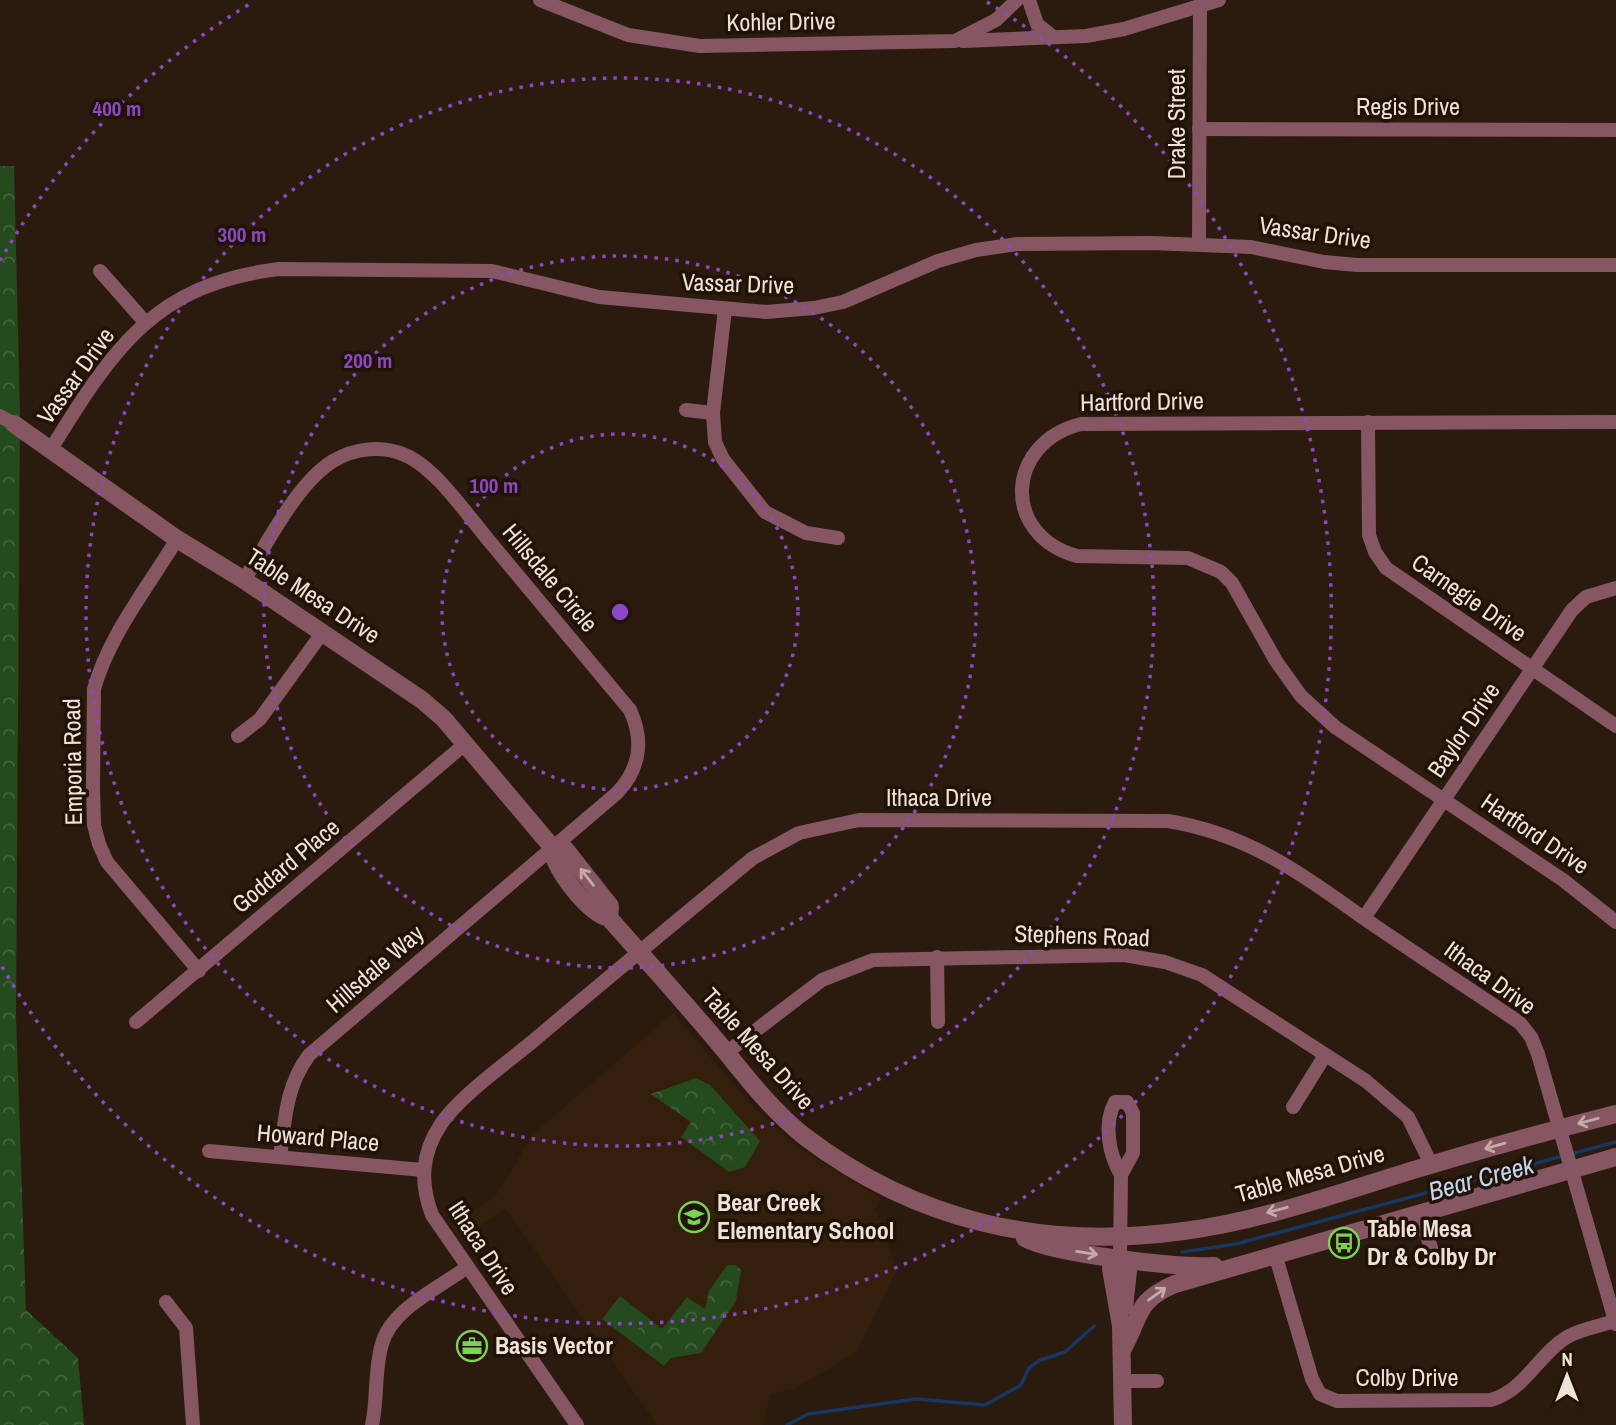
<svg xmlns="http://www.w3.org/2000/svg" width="1616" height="1425" font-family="'Archivo Narrow',sans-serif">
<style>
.built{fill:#341f0d}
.forest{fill:url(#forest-crowns)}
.pitch{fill:#244a1e}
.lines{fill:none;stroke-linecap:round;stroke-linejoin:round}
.stream{stroke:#163761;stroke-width:3.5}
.minor{stroke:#865762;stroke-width:14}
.tertiary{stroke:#865762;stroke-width:18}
.oneway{stroke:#c4abaa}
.ring{fill:none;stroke:#8c47c3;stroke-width:3.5;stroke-dasharray:3.5 7}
.labels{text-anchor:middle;stroke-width:7;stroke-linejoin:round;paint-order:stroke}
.street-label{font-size:24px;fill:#eee3da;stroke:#211206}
.poi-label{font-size:24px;font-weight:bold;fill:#eee3da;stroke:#211206;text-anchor:start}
.water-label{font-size:26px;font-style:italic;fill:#c1d6f2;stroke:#211206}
.centre{fill:#8c47c3;stroke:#211206;stroke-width:3.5}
.ring-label{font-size:21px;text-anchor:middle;font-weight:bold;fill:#8c47c3;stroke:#211206;stroke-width:7;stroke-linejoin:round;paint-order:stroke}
</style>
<defs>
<pattern id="forest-crowns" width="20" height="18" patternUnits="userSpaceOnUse" patternTransform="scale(1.75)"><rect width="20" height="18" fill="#244a1e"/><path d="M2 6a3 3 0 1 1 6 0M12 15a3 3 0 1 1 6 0" fill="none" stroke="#44643e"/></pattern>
</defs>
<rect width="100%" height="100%" fill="#2b1b0e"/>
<polygon class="built" points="673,1013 748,1101 796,1146 882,1199 875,1208 897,1270 857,1352 796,1388 770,1394 763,1425 657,1425 506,1209 459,1238 451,1225 495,1197 533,1134"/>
<g class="forest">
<polygon points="0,166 14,166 20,413 16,1016 26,1310 78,1358 84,1425 0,1425"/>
<polygon points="696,1078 710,1085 760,1141 745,1167 729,1172 681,1137 691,1122 651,1094"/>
<polygon points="727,1265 736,1265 741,1270 736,1301 701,1353 671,1358 664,1366 602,1319 620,1296 662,1329 687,1297 705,1309 709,1291"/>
</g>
<polygon class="pitch" points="618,1300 645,1320 632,1337 605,1318"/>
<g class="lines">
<g class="stream">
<polyline points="1571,1154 1616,1142"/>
<polyline points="1182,1252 1236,1244 1563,1156"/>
<polyline points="787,1425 808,1414 916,1399 985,1405 1021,1385 1029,1368 1040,1360 1065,1352 1094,1326"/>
</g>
<g class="minor">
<polyline points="540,0 628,35 700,46 955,41 996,20 1017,0"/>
<polyline points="1029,0 1037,24 1053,37"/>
<polyline points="963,41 1086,36 1124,29 1219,0"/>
<polyline points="1199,129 1616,130"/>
<polyline points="1199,244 1200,5"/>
<polyline points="100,271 145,322"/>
<polyline points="725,309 713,413 715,442 723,459 765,512 806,533 838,538"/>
<polyline points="686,410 713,413"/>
<polyline points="0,416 14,424"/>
<polyline points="1368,422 1369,535 1375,552 1386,568 1616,726"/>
<path d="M 1616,422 L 1081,424 C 1005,443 1001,535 1077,556 L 1188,558 L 1221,572 L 1232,583 L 1276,661 L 1301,696 L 1335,727 L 1563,880 L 1616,922"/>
<path d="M 51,449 C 113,349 154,284 279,269 L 492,271 L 599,297 L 766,312 L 814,308 L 843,302 L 938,261 L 976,250 L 1018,244 L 1151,243 L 1251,247 L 1324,262 L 1357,265 L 1616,265"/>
<path d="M 177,539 C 148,587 109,635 94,689 L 93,787 L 94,825 L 99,844 L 107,862 L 199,971"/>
<path d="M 244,580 C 267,544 297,483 333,461 C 355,448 382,445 405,455 C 436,468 468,516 490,542 C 537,598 583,654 630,710 C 644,740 640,769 617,793 L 309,1055 C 286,1086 285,1119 280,1157"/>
<polyline points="238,736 260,719 323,632"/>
<polyline points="1364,918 1572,610 1586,597 1616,588"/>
<polyline points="937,957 938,1022"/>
<polyline points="136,1022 465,744"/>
<polyline points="726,1053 822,980 873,960 1124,955 1165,962 1202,975 1366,1081 1408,1117 1431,1164"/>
<polyline points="1293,1107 1324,1057"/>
<polyline points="209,1151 423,1170"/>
<polyline points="1419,1214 1433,1253"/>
<path d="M 1275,1254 L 1312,1379 L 1320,1394 L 1337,1401 L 1491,1400 C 1525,1390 1539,1354 1567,1337 C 1581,1329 1600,1326 1615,1321"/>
<path d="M 1120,1257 L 1121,1175 L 1133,1153 L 1133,1113 L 1127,1102 L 1115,1102 C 1103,1124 1109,1154 1121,1175"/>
<polyline points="166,1302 186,1328 193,1425"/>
<polyline points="1122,1381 1157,1381"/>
<path d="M 372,1425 C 378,1398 374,1370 382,1344 C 391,1309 439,1288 466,1268"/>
<path d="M 577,1425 L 432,1215 C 420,1183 421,1154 441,1124 C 459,1097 505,1064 532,1042 C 605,980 679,919 753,858 L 799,833 L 859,820 L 1168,821 C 1248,834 1300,873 1365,919 C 1416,954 1468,988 1520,1023 L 1531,1037 L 1538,1054 L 1616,1324"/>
</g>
<g class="tertiary">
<path d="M 14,424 L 177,539 L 244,580 L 422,700 L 444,719 L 552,847 C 552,867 589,914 609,918 C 648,962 688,1006 726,1052 C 750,1082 774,1112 804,1136 C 917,1222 1043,1250 1184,1231 C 1262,1221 1341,1192 1417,1169 C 1482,1149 1549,1131 1616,1114"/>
<polyline points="552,847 565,849 610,906 609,918"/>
<path d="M 1025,1238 C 1054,1254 1179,1268 1214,1266"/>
<polyline points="1120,1257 1111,1269 1121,1326 1123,1425"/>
<polyline points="1120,1257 1128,1271 1124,1307"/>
<path d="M 1122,1350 C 1141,1318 1134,1301 1175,1284 L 1616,1157"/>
</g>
</g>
<defs><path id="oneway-shaft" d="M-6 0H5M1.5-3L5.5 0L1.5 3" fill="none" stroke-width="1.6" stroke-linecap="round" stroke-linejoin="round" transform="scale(1.75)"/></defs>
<g class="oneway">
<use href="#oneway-shaft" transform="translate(587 877) rotate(-128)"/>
<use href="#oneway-shaft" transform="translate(1588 1121) rotate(165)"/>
<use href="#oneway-shaft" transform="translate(1495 1146) rotate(164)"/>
<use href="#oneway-shaft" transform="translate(1277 1210) rotate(165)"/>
<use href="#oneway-shaft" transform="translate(1087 1253) rotate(9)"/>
<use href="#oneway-shaft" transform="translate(1157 1294) rotate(-36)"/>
</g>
<g class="ring">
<circle cx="620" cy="612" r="178"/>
<circle cx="620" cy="612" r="356"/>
<circle cx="620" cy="612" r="534"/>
<path d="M0 261A712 712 0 0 1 253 2M987 2A712 712 0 1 1 0 963"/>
</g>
<defs>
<g id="school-ring" transform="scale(1.575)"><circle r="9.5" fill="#211206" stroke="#7bd155" stroke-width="1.5"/><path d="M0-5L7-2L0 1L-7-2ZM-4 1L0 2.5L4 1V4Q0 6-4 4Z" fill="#7bd155"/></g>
<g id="bus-ring" transform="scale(1.575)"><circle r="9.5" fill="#211206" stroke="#7bd155" stroke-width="1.5"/><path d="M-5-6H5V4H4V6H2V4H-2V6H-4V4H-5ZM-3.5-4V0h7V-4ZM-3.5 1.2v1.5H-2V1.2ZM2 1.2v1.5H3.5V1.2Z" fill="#7bd155"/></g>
<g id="office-ring" transform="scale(1.575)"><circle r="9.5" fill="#211206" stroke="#7bd155" stroke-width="1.5"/><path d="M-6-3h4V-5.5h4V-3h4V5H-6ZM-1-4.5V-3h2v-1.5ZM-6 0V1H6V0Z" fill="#7bd155"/></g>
</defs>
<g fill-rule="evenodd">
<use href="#school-ring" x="694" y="1217"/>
<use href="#bus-ring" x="1344" y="1243"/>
<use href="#office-ring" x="472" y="1346"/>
</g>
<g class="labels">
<g class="street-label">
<text transform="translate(781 22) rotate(-1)" y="8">Kohler Drive</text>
<text x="1408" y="115">Regis Drive</text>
<text transform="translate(1177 124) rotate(-90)" y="8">Drake Street</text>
<text transform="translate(1315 233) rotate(8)" y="8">Vassar Drive</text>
<text transform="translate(738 284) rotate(2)" y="8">Vassar Drive</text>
<text transform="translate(76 376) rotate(-54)" y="8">Vassar Drive</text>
<text transform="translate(1142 402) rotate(-1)" y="8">Hartford Drive</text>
<text transform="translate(550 578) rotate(50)" y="8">Hillsdale Circle</text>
<text transform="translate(313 596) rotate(33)" y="8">Table Mesa Drive</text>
<text transform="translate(1469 598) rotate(35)" y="8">Carnegie Drive</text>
<text transform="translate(1464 730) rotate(-56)" y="8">Baylor Drive</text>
<text transform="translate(73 762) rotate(-91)" y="8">Emporia Road</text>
<text x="939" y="806">Ithaca Drive</text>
<text transform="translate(1535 834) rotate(34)" y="8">Hartford Drive</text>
<text transform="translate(286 866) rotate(-40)" y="8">Goddard Place</text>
<text transform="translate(1082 936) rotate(2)" y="8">Stephens Road</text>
<text transform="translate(375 969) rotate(-41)" y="8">Hillsdale Way</text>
<text transform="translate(1490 978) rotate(36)" y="8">Ithaca Drive</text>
<text transform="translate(758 1049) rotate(48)" y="8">Table Mesa Drive</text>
<text transform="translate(318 1138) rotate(5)" y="8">Howard Place</text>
<text transform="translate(1310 1174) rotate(-16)" y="8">Table Mesa Drive</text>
<text transform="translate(483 1248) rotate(57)" y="8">Ithaca Drive</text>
<text x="1407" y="1386">Colby Drive</text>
</g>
<g class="poi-label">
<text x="717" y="1211">Bear Creek<tspan x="717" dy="28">Elementary School</tspan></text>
<text x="1367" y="1237">Table Mesa<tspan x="1367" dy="28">Dr &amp; Colby Dr</tspan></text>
<text x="495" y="1354">Basis Vector</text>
</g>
<g class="water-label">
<text transform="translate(1481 1178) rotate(-15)" y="9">Bear Creek</text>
</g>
</g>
<circle cx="620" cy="612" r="10" class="centre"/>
<g class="ring-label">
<text x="117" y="116">400 m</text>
<text x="242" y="242">300 m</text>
<text x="368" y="368">200 m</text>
<text x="494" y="493">100 m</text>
</g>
<g transform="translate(1567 1376)" stroke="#211206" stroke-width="5" paint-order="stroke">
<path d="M0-5L12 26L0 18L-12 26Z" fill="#eee3da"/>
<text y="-10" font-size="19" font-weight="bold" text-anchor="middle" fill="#eee3da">N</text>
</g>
</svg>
